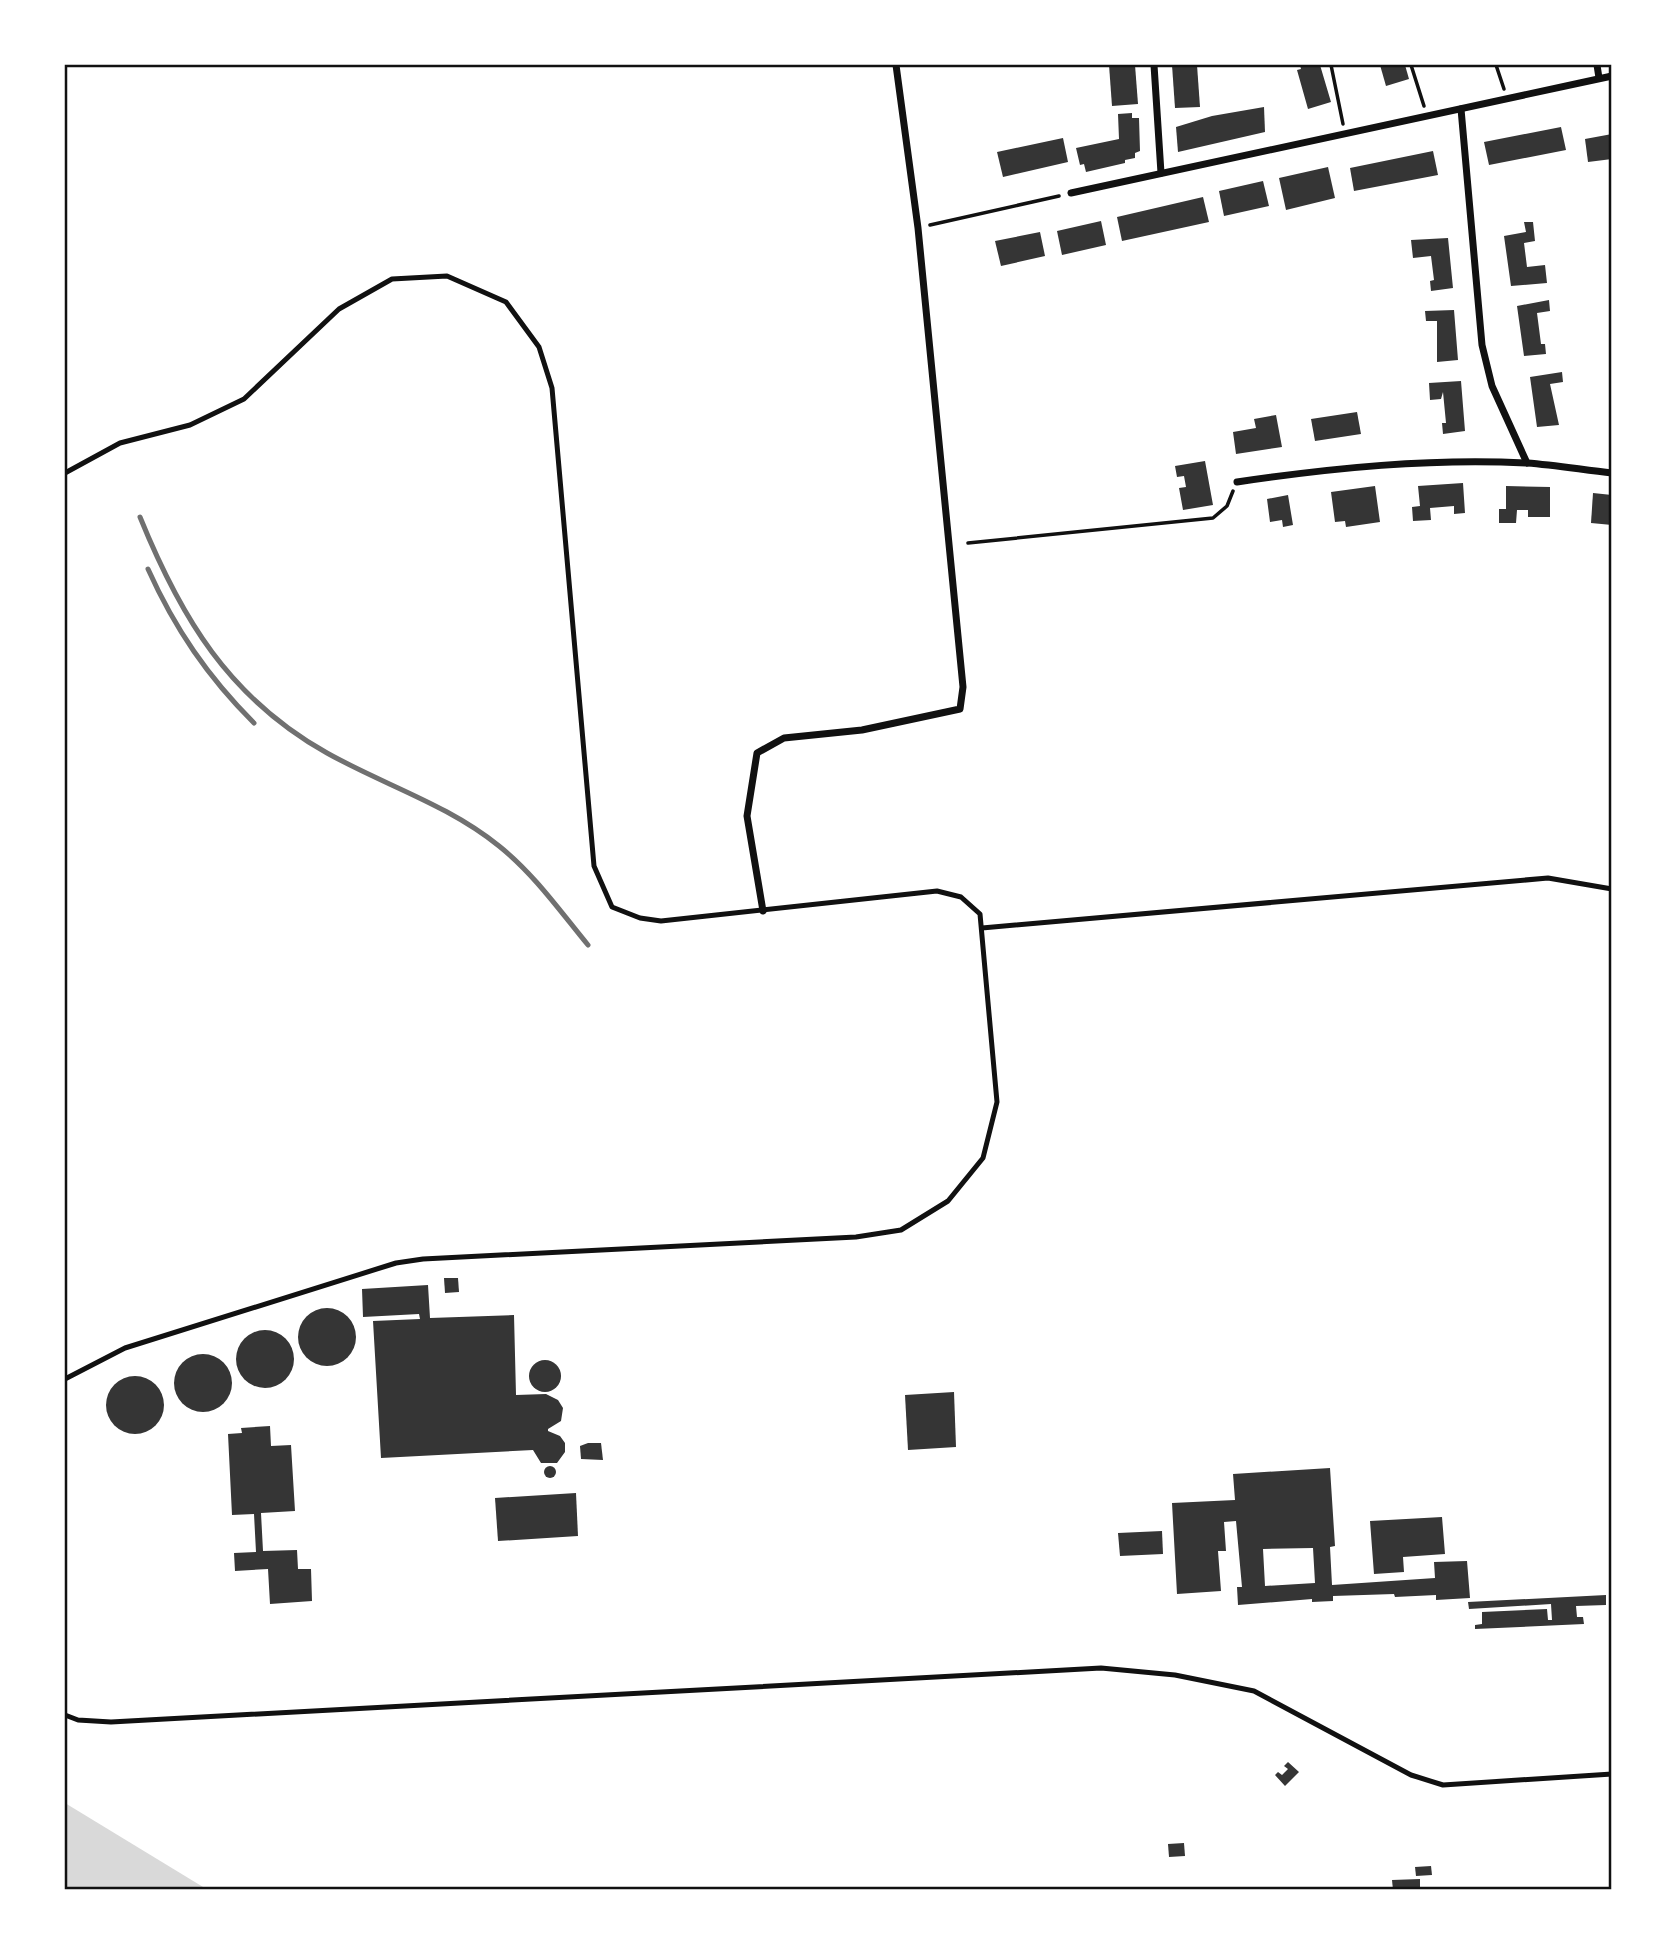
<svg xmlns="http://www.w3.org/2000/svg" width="1677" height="1955" font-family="'Roboto Condensed',sans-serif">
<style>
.water{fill:#d9d9d9}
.building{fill:#353535;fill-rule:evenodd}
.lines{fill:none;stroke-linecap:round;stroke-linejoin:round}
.path{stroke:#111;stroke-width:3.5}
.service{stroke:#111;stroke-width:5}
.minor{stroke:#111;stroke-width:7}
.rail{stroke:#707070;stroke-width:5}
.neatline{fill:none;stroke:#111;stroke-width:2.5}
</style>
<rect width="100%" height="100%" fill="#fff"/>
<polygon class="water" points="65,1803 208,1890 65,1890"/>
<g class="building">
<polygon points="1109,65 1135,65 1138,104 1112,106"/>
<polygon points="1172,65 1197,65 1200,107 1175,108"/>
<polygon points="1300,65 1320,65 1331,102 1308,109 1297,70 1301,69"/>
<polygon points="1380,65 1405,65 1409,79 1386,86"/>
<polygon points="1264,107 1265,132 1178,152 1176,127 1212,116"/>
<polygon points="1132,113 1132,118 1139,118 1140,151 1135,153 1135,158 1125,160 1125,163 1086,172 1084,164 1080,165 1076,148 1119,139 1118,114"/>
<polygon points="1561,127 1566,150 1489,165 1484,142"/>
<polygon points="1612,134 1612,159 1588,162 1585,139"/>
<polygon points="1063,138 1068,162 1003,177 997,152"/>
<polygon points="1433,151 1438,175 1354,191 1350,168"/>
<polygon points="1328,167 1335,198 1286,210 1279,178"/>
<polygon points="1263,181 1269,206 1224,216 1219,191"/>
<polygon points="1203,197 1209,222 1122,241 1117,217"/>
<polygon points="1101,221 1106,245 1062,255 1057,231"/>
<polygon points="1524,222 1533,222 1535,241 1524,243 1527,267 1545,265 1547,283 1511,286 1504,236 1526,232"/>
<polygon points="1040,232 1045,256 1001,266 995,241"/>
<polygon points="1448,238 1453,288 1431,291 1430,281 1434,280 1431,256 1413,258 1411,240"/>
<polygon points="1549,300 1550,311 1537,313 1541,344 1545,344 1546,354 1524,356 1517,306"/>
<polygon points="1454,310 1458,360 1437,362 1437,321 1426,321 1425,311"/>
<polygon points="1562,372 1563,382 1550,384 1559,425 1537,427 1530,377"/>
<polygon points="1461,381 1465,431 1443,434 1442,423 1446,423 1443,392 1441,399 1430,400 1429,383"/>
<polygon points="1357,412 1361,434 1315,441 1311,419"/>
<polygon points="1276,415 1282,447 1236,454 1233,432 1256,428 1254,419"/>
<polygon points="1205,461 1213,505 1183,510 1179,488 1186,487 1184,476 1177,477 1175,466"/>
<polygon points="1463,483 1465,513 1454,514 1454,506 1430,508 1431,520 1413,521 1412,507 1420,506 1418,486"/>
<polygon points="1375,486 1380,522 1346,527 1345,521 1335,522 1331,492"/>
<polygon points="1506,486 1550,487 1550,517 1528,517 1528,510 1517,510 1516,523 1499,523 1499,509 1506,509"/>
<polygon points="1593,493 1612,495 1612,525 1591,523"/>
<polygon points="1288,495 1293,525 1283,527 1282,520 1270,522 1267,499"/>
<polygon points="444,1278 458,1278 459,1292 445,1293"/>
<polygon points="428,1285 430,1318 514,1315 516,1395 546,1394 558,1400 563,1408 561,1421 548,1429 548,1431 560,1436 565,1443 565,1452 557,1463 541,1463 533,1450 381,1458 373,1321 420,1319 419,1314 363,1317 362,1289"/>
<circle cx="327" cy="1337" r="29"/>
<circle cx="265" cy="1359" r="29"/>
<circle cx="203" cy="1383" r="29"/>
<circle cx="545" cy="1376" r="16"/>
<circle cx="135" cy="1405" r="29"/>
<polygon points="954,1392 956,1447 908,1450 905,1395"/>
<polygon points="270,1426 271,1446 291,1445 295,1511 261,1513 263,1551 297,1550 298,1569 311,1569 312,1601 270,1604 268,1569 235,1571 234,1553 256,1552 254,1514 232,1515 228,1434 242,1433 241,1428"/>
<polygon points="588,1443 601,1443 603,1460 581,1459 580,1446"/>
<circle cx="550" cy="1472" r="6"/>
<path d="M 1330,1468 L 1335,1546 L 1330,1547 L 1332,1585 L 1435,1578 L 1434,1562 L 1467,1561 L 1470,1598 L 1436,1600 L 1436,1595 L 1395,1597 L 1394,1594 L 1333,1596 L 1333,1601 L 1312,1602 L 1312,1599 L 1238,1605 L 1237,1587 L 1242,1587 L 1236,1521 L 1224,1522 L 1226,1551 L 1218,1551 L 1221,1591 L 1177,1594 L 1172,1503 L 1235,1500 L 1233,1474 ZM 1313,1548 L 1315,1583 L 1265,1586 L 1263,1549 Z"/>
<polygon points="576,1493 578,1536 498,1541 495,1498"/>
<polygon points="1442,1517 1445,1554 1403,1557 1404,1572 1374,1574 1370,1521"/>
<polygon points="1162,1531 1163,1554 1120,1556 1118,1533"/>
<polygon points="1606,1595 1606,1605 1576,1606 1577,1617 1583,1617 1584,1624 1475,1629 1475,1625 1482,1624 1482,1612 1547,1609 1548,1620 1552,1620 1551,1604 1469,1609 1468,1602"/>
<polygon points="1288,1762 1299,1772 1285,1786 1275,1775 1278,1772 1282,1775 1288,1769 1284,1766"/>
<polygon points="1184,1843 1185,1856 1169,1857 1168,1844"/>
<polygon points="1431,1866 1432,1875 1416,1876 1415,1867"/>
<polygon points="1420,1879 1420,1890 1393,1890 1392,1880"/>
</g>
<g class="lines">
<g class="path">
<polyline points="1331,65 1343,124"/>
<polyline points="1411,65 1424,106"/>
<polyline points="1496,65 1504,89"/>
<polyline points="930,225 1059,196"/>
<polyline points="968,543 1213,518 1227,506 1233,491"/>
</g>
<g class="service">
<polyline points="65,473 120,443 190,425 244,399 339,309 392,279 447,276 506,302 539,347 552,388 594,866 612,907 640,918 661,921 937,891 961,897 980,914 997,1102 983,1158 948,1201 901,1230 856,1237 423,1259 396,1263 125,1348 65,1379"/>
<polyline points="982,928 1548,878 1612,889"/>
<polyline points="65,1715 78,1720 111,1722 1101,1668 1175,1675 1254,1691 1411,1775 1443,1785 1612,1774"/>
</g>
<g class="minor">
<polyline points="1154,65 1161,173"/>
<polyline points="1597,65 1599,78"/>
<polyline points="1461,109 1482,345 1492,386 1527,463"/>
<polyline points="1071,193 1612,76"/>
<path d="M 1237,482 C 1332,468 1430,458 1527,463 C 1555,465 1584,470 1612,473"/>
<polyline points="763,911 747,816 757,753 784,738 862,730 960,709 963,687 918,228 896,65"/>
</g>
<g class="rail">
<path d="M 140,517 C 181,618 229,698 327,753 C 384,785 447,804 499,846 C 534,874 560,911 588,945"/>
<path d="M 148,569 C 175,629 208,677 254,723"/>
</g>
</g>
<rect width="1677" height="1955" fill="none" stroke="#ffffff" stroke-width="133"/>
<rect x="66" y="66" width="1544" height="1822" class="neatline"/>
</svg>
